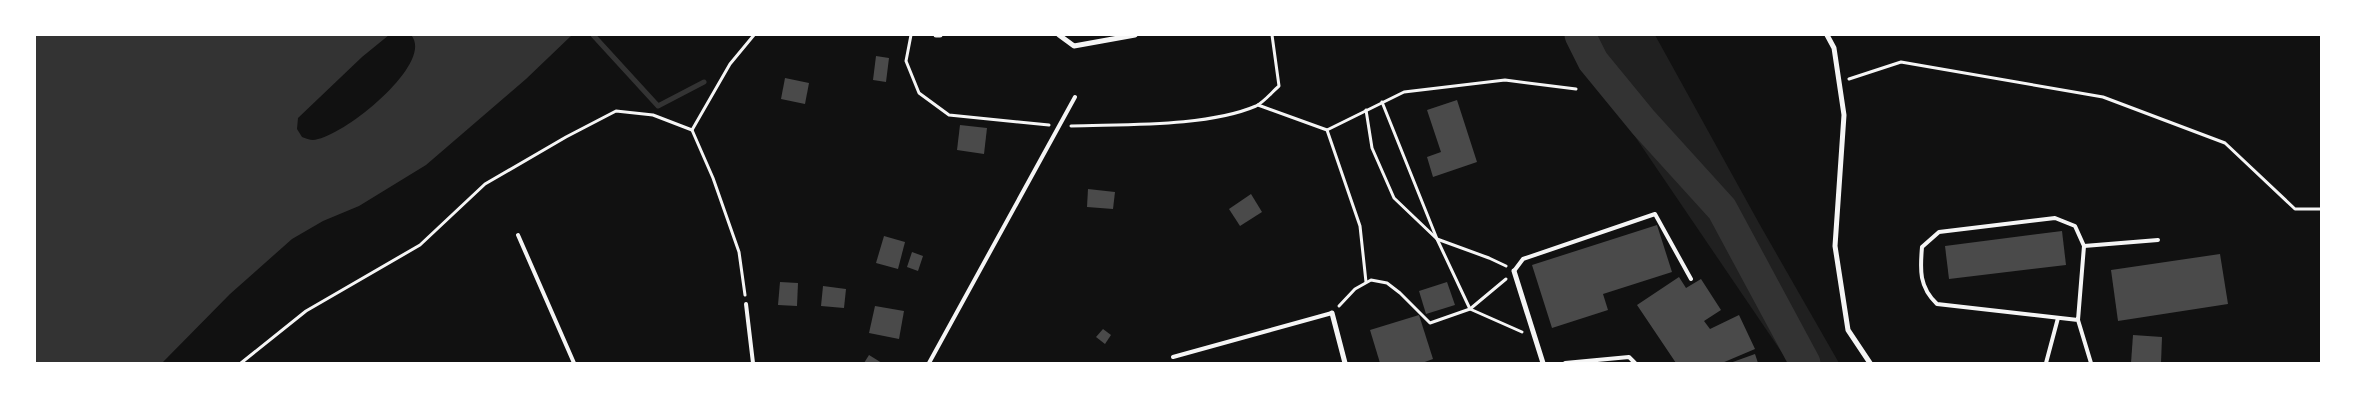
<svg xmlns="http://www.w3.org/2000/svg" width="2356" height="398" font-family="'Fira Sans',sans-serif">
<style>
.green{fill:#202020}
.water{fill:#333}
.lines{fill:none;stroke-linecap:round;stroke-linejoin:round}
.stream{stroke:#333;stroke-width:5}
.river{stroke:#333;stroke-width:31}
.building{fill:#4a4a4a}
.path{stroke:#f5f5f5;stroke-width:3}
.service{stroke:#f5f5f5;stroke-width:4}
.minor{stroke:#f5f5f5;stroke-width:5}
</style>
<rect width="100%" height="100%" fill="#111"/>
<polygon class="green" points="1566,35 1655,35 1760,225 1839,363 1789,363"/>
<path class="water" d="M 35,35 L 389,35 L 362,57 L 298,118 L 297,129 L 302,137 C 305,138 310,140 313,140 C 341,139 436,63 411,35 L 572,35 L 526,79 L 426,165 L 359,206 L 323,221 L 292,239 L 230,294 L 162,363 L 35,363 Z"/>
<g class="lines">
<polyline class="stream" points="593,35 658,106 704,82"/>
<polyline class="river" points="1580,35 1593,61 1643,122 1722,209 1805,363"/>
</g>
<g class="building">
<polygon points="876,56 889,58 886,82 873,80"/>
<polygon points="785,78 809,83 805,104 781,99"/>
<polygon points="1457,100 1477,162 1433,177 1427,157 1441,152 1427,110"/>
<polygon points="960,125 987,128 984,154 957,150"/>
<polygon points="1088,189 1115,192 1113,209 1087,207"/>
<polygon points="1251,194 1262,212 1240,226 1229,209"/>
<polygon points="1657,225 1672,272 1603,294 1608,310 1552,328 1532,265"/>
<polygon points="2062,231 2066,265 1949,279 1945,246"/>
<polygon points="884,236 905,242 898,269 876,263"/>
<polygon points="912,252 923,256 918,271 907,267"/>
<polygon points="2220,254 2228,304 2118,321 2111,270"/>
<polygon points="1679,277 1686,288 1701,279 1721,310 1704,321 1710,329 1739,315 1755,349 1722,363 1676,363 1637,305"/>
<polygon points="780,282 798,283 797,306 778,305"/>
<polygon points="1447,282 1455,305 1426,314 1419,291"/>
<polygon points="823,286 846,289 844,308 821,306"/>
<polygon points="875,306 904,311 899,339 869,333"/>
<polygon points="1419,315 1433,359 1422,363 1380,363 1370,330"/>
<polygon points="1103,329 1111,335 1105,344 1096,337"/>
<polygon points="2133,335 2162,337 2161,363 2131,363"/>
<polygon points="1755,354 1758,363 1730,363"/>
<polygon points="869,355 882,363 864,363"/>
</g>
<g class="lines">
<g class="path">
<polyline points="911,35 906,61 919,93 949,115 1049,125"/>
<polyline points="1849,79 1901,62 2103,97 2225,143 2295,209 2321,209"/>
<polyline points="1382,102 1437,239 1489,258 1506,266"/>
<polyline points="1258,105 1327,130 1360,226 1366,282"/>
<polyline points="1366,110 1372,148 1394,198 1437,239 1470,309 1522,332"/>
<path d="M 1071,126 C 1125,124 1207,127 1256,106 C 1264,102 1272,92 1279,86 L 1272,35"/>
<polyline points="692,130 713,178 739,252 745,295"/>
<polyline points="1327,130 1404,92 1505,80 1576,89"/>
<polyline points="1339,306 1355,289 1371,280 1387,283 1400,293 1430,323 1470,309 1506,279"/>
<polyline points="241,363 306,311 420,245 485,184 566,137 616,111 653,115 692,130 730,64 754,35"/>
</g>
<g class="service">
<polyline points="518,235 574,363"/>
<polyline points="2084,246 2158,240"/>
<polyline points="1514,271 1523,259 1655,214 1691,279"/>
<polyline points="746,304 753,363"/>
<path d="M 2078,320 L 1937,304 C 1919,287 1920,270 1922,247 L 1939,232 L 2055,218 L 2075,226 L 2084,246 L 2078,320 L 2091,363"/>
<polyline points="1173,357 1332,313"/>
<polyline points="929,363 1075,97"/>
<polyline points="1565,363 1629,357 1635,363"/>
<polyline points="2046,363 2058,318"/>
</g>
<g class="minor">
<polyline points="936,35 940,35"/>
<polyline points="1059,35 1074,46 1135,35"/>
<polyline points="1827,35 1834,48 1844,115 1835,246 1848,330 1870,363"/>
<polyline points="1514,271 1543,363"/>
<polyline points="1332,313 1345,363"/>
</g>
</g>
<rect width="2356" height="398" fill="none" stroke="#ffffff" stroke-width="72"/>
</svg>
